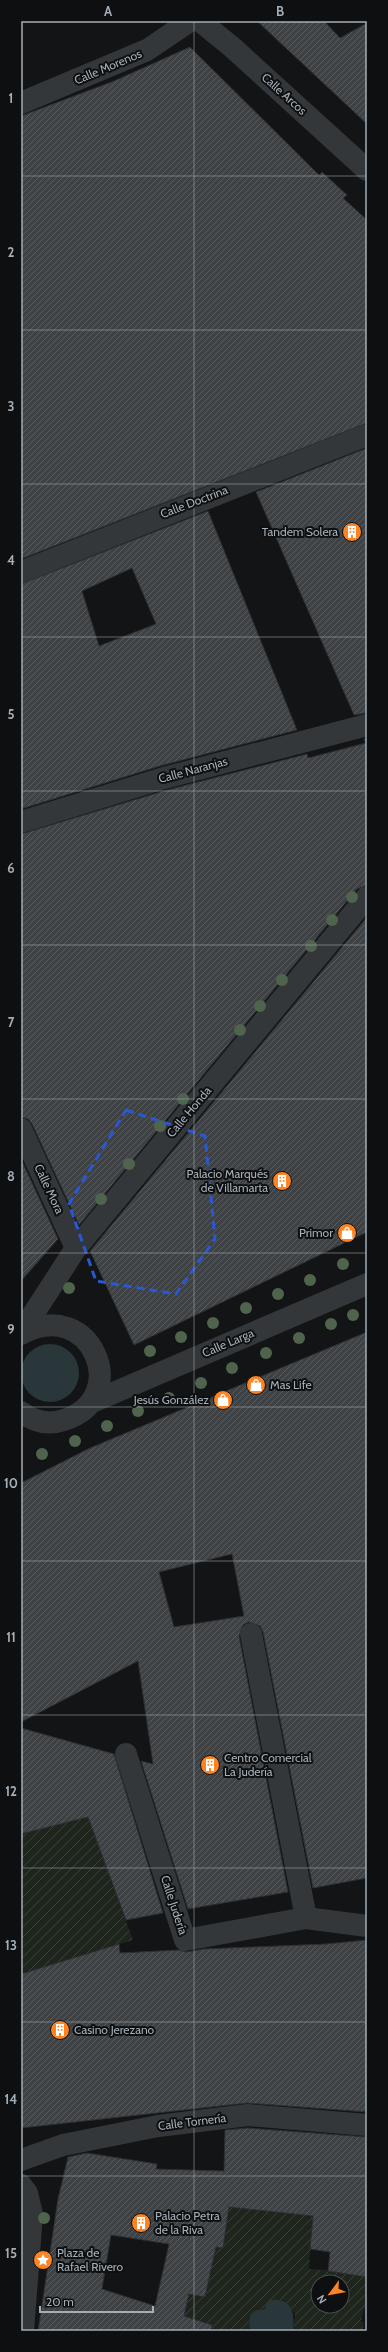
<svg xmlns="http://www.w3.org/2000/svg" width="388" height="2352" font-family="Cabin,sans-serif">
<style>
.garden{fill:url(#garden-furrows);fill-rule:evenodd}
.water{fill:#29363a}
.building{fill:url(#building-hatch);stroke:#2d2e31;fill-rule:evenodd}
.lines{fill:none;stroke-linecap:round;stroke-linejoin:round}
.pedestrian{stroke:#34373a;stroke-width:22}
.minor{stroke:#34373a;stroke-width:22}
.tertiary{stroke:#34373a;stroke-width:22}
.tree{fill:#4f634d}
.marked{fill:none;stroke:#2a58d5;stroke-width:3;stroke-dasharray:8 5;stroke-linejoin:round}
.grid{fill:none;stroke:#a4aeb7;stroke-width:1;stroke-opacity:0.55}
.labels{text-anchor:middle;stroke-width:4;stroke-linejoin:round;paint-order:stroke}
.street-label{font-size:12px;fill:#a4aeb7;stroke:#0e0f10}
.poi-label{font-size:12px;fill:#a4aeb7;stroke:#0e0f10;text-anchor:start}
.neatline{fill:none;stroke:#a4aeb7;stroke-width:1.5}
.grid-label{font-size:13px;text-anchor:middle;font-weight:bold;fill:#a4aeb7}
</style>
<defs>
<pattern id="garden-furrows" width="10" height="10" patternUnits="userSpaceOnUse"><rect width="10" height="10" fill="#1e251d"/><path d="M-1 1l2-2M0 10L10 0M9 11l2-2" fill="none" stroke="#3c423c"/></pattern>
<pattern id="building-hatch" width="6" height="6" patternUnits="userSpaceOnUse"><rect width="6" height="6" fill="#3f4245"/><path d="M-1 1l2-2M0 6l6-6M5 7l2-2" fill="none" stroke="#585b5e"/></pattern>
</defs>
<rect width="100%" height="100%" fill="#131415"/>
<g class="garden">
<polygon points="88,1817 133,1940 21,1974 21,1834"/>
<path d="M 229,2207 L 313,2209 L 309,2269 L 367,2273 L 367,2299 L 361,2321 L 364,2323 L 362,2331 L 293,2331 L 295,2315 L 290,2307 L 266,2303 L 265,2309 L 260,2309 L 250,2315 L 249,2325 L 251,2331 L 180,2331 L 189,2294 L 205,2297 L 210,2273 L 200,2245 L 223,2248 ZM 318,2282 L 342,2282 L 342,2306 L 318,2306 Z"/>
</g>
<g class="water">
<circle cx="50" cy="1373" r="29"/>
<path d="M 271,2300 C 293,2298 295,2315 293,2331 L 251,2331 L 249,2325 L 250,2315 L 256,2310 L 265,2309 L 266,2303 Z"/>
</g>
<g class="building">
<polygon points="257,21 324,21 340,38 367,23 367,124"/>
<polygon points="190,47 319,175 322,172 347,195 343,198 367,220 367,423 21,559 21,116 114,81"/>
<polygon points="367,448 367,713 354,715 256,492"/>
<path d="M 208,511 L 297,730 L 160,766 L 21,809 L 21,584 ZM 132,568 L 156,624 L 99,646 L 82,591 Z"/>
<polygon points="367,738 367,885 357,889 79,1225 32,1124 28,1119 21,1117 21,834 167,790 307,754 308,758 366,743 364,739"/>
<polygon points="367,917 367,1232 134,1345 90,1251"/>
<polygon points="21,1159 58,1239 21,1281"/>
<path d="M 367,1332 L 367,1878 L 313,1888 L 263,1632 L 260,1626 L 249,1622 L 243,1625 L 239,1636 L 288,1892 L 188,1909 L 141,1761 L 153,1764 L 138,1661 L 21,1722 L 21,1483 L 90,1448 ZM 232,1554 L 244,1616 L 174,1627 L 159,1572 Z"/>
<polygon points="21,1728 114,1754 163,1913 126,1920 88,1817 21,1834"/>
<polygon points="367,1940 367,2112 247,2103 21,2128 21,1974 119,1944 120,1953 179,1950 187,1952 204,1949 326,1944"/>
<path d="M 248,2128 L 367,2137 L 367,2277 L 328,2271 L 330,2252 L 310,2249 L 313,2216 L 229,2207 L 223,2248 L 216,2247 L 205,2297 L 189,2294 L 184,2316 L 212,2325 L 211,2331 L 38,2331 L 58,2199 L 68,2157 L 87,2153 L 157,2164 L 156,2169 L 224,2171 L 225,2130 ZM 111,2235 L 169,2244 L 155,2306 L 102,2289 Z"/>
</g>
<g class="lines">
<g class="pedestrian">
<polyline points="90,1403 367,1284"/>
<polyline points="251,1634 306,1918"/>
<polyline points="126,1754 185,1940 306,1918 367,1926"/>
<polyline points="21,2160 63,2145 158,2126 248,2115 367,2125"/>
</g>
<g class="minor">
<polyline points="21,103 147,50 190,21"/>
<polyline points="21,572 367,435"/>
<polyline points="21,822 164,778 367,725"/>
<polyline points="21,1129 76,1248"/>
<polyline points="21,2185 27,2193 32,2214 23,2331"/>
</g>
<g class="tertiary">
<polyline points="200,21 232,47 367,170"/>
<polyline points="21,1333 76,1248 367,897"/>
<path d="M 21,1334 C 91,1295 134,1398 64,1420 C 49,1425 34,1422 21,1412"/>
</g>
</g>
<g class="tree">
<circle cx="352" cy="897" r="6"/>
<circle cx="332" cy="920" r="6"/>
<circle cx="311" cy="946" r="6"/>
<circle cx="282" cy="980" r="6"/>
<circle cx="260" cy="1006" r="6"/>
<circle cx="240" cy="1030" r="6"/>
<circle cx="183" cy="1099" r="6"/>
<circle cx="160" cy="1126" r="6"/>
<circle cx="129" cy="1164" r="6"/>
<circle cx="101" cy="1199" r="6"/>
<circle cx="343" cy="1264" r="6"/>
<circle cx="310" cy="1280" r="6"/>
<circle cx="69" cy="1288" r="6"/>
<circle cx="278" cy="1294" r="6"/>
<circle cx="246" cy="1308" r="6"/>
<circle cx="353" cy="1315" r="6"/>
<circle cx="213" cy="1323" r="6"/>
<circle cx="331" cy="1324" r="6"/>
<circle cx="181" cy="1337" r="6"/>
<circle cx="299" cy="1338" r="6"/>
<circle cx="150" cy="1351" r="6"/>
<circle cx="266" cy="1353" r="6"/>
<circle cx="232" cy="1368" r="6"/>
<circle cx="201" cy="1383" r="6"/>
<circle cx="169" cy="1398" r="6"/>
<circle cx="138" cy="1411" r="6"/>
<circle cx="107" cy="1426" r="6"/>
<circle cx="75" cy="1441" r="6"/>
<circle cx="42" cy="1454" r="6"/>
<circle cx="44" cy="2218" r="6"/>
</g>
<path class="marked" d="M 126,1110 L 205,1136 L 215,1239 L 176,1294 L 96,1281 L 69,1204 Z"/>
<path class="grid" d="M 194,21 L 194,2331M 21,176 L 367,176M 21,330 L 367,330M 21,484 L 367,484M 21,637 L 367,637M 21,791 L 367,791M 21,945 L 367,945M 21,1099 L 367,1099M 21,1253 L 367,1253M 21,1407 L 367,1407M 21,1561 L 367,1561M 21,1715 L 367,1715M 21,1868 L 367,1868M 21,2022 L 367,2022M 21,2176 L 367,2176"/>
<defs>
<g id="building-disc" transform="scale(1)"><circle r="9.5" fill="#fd8323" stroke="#0e0f10"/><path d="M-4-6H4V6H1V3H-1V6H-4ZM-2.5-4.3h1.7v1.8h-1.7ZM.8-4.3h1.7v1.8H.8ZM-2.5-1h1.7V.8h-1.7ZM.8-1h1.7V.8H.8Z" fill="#fff"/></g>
<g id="shop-disc" transform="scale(1)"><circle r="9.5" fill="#fd8323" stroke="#0e0f10"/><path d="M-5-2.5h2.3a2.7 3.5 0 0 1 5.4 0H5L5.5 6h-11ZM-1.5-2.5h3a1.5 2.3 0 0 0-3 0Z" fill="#fff"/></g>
<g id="sight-disc" transform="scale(1)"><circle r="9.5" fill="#fd8323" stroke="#0e0f10"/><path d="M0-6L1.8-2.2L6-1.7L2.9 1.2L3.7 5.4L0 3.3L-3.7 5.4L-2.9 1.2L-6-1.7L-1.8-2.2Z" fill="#fff"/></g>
</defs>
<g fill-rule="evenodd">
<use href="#building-disc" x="352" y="532"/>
<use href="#building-disc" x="282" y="1181"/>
<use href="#shop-disc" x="347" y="1233"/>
<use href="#shop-disc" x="256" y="1385"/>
<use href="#shop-disc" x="223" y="1400"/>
<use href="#building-disc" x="210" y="1765"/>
<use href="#building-disc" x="60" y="2030"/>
<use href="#building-disc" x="141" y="2223"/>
<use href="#sight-disc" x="43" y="2260"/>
</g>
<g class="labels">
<g class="street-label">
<text transform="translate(108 67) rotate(-23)" y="4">Calle Morenos</text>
<text transform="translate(284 94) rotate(42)" y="4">Calle Arcos</text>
<text transform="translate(194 502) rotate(-21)" y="4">Calle Doctrina</text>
<text transform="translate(193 770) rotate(-15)" y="4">Calle Naranjas</text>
<text transform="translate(189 1112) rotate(-50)" y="4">Calle Honda</text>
<text transform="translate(49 1189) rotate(65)" y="4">Calle Mora</text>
<text transform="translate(228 1343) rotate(-23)" y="4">Calle Larga</text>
<text transform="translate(174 1905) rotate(72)" y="4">Calle Judería</text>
<text transform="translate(192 2122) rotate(-7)" y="4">Calle Tornería</text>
</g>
<g class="poi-label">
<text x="338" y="536" text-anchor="end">Tandem Solera</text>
<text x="268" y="1178" text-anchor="end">Palacio Marqués<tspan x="268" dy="14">de Villamarta</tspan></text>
<text x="333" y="1237" text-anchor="end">Primor</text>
<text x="270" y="1389">Mas Life</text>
<text x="209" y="1404" text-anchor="end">Jesús González</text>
<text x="224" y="1762">Centro Comercial<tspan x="224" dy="14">La Judería</tspan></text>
<text x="74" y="2034">Casino Jerezano</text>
<text x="155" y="2220">Palacio Petra<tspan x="155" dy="14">de la Riva</tspan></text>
<text x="57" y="2257">Plaza de<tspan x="57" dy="14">Rafael Rivero</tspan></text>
</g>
</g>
<rect width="388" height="2352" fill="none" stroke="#0e0f10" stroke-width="44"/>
<g transform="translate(330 2294) rotate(238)"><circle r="19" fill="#0e0f10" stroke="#4a4f53"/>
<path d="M0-3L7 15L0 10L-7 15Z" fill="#fd8323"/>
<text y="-6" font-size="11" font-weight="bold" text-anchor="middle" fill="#a4aeb7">N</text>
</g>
<path d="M40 2306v6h113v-6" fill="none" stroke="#a4aeb7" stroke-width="2"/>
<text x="46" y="2306" font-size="12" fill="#a4aeb7" stroke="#0e0f10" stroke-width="3" paint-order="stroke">20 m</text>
<rect x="22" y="22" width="344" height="2308" class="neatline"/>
<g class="grid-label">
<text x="108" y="16">A</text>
<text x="280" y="16">B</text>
<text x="11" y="103">1</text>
<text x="11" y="257">2</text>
<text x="11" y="411">3</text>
<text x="11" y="565">4</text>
<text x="11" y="719">5</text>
<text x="11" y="873">6</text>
<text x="11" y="1027">7</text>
<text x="11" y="1181">8</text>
<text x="11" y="1334">9</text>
<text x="11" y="1488">10</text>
<text x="11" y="1642">11</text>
<text x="11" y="1796">12</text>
<text x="11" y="1950">13</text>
<text x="11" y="2104">14</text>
<text x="11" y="2258">15</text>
</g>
</svg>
